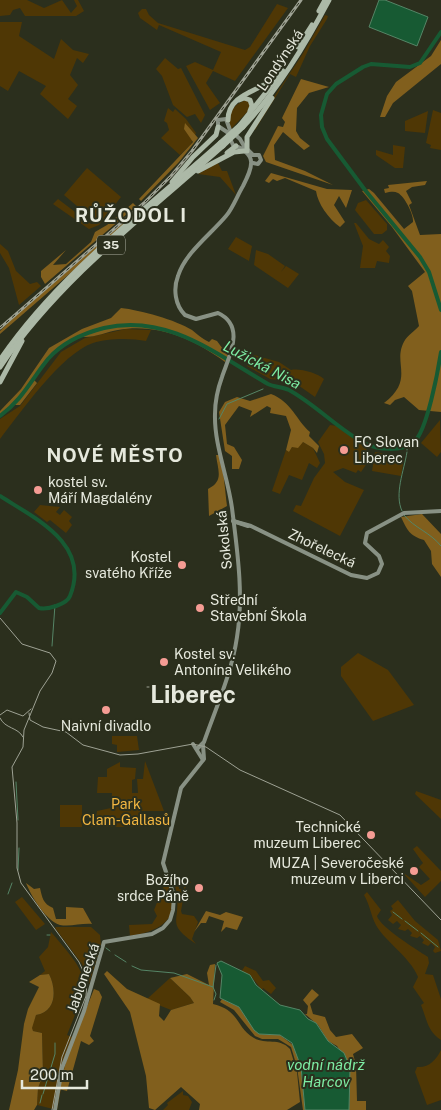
<svg xmlns="http://www.w3.org/2000/svg" width="441" height="1110" font-family="'Public Sans',sans-serif">
<style>
.green{fill:#4f3705}
.forest{fill:#815f1d}
.water{fill:#175a33;stroke:#558566}
.lines{fill:none;stroke-linecap:round;stroke-linejoin:round}
.stream{stroke:#558566;stroke-width:1}
.river{stroke:#175a33;stroke-width:4}
.secondary{stroke:#889184;stroke-width:4}
.trunk{stroke:#acb9a7;stroke-width:5}
.tram{stroke:#9ea294;stroke-width:1}
.rail-casing{stroke:#9ea294;stroke-width:3}
.rail{stroke:#2b2f1d;stroke-width:1;stroke-dasharray:4;stroke-linecap:butt}
.trunk-bridge{stroke:#acb9a7;stroke-width:5}
.poi-dot{fill:#f59c94;stroke:#2b2f1d;stroke-width:2}
.labels{text-anchor:middle;stroke-width:4;stroke-linejoin:round;paint-order:stroke}
.shield{fill:#2b2f1d;stroke:#aeb1a3;stroke-width:1}
.shield-label{font-size:12px;font-weight:bold;fill:#e6e9dd}
.street-label{font-size:14px;fill:#e6e9dd;stroke:#2b2f1d}
.poi-label{font-size:14px;fill:#e6e9dd;stroke:#2b2f1d;text-anchor:start}
.park-label{font-size:14px;fill:#f2b641;stroke:#2b2f1d}
.water-label{font-size:15px;font-style:italic;fill:#7deca3;stroke:#2b2f1d}
.district-label{font-size:19px;font-weight:bold;letter-spacing:1px;fill:#e6e9dd;stroke:#2b2f1d}
.town-label{font-size:24px;font-weight:bold;fill:#e6e9dd;stroke:#2b2f1d}
</style>
<rect width="100%" height="100%" fill="#2b2f1d"/>
<g class="green">
<polygon points="0,0 27,0 44,8 62,0 71,13 77,6 74,0 78,0 84,11 76,16 25,16 20,8 13,10 10,15 0,16"/>
<polygon points="277,4 288,8 235,81 213,71 206,83 220,103 210,110 186,66 195,62 213,70 221,52 159,25 157,30 140,18 138,13 142,9 146,9 149,15 158,23 245,50 250,47"/>
<polygon points="325,15 328,16 327,19 310,46 296,77 290,74 255,130 253,128 302,55"/>
<polygon points="0,22 22,22 19,36 54,59 61,39 73,50 89,54 83,63 77,58 70,75 78,85 68,99 77,106 68,119 40,94 46,86 19,71 8,91 0,86"/>
<polygon points="165,58 178,69 181,68 205,115 201,123 195,114 187,117 173,105 162,76 156,69"/>
<path d="M 247,100 L 250,104 L 249,110 L 231,129 C 227,115 232,104 247,100 Z"/>
<polygon points="168,108 173,112 175,109 186,119 196,133 191,144 180,155 161,138 169,130 167,123 164,121"/>
<polygon points="433,110 441,113 441,150 430,148 431,145 426,143"/>
<polygon points="428,111 425,133 405,131 405,121"/>
<polygon points="393,145 405,147 403,168 395,168 376,155 376,150 393,155"/>
<polygon points="218,163 222,171 227,171 236,195 220,177 198,174"/>
<polygon points="87,168 121,197 99,225 89,229 53,204 58,199 91,224 97,223 64,195"/>
<polygon points="366,200 387,224 387,230 382,234 374,234 355,210 358,203"/>
<polygon points="354,223 356,223 369,239 379,244 383,240 389,247 386,251 390,256 389,263 377,261 375,268 360,268 363,246"/>
<polygon points="236,237 252,246 249,261 228,249"/>
<polygon points="0,244 8,251 16,271 30,284 37,282 41,286 19,305 9,268 0,253"/>
<polygon points="256,250 268,254 285,266 281,272 286,266 299,274 288,288 254,265"/>
<path d="M 126,329 L 151,330 L 146,341 C 131,338 108,338 93,343 C 61,354 21,412 0,439 L 0,419 L 20,406 L 61,352 L 85,338 Z"/>
<path d="M 254,355 L 279,362 L 291,370 C 300,368 317,373 324,379 L 315,397 L 285,376 L 280,380 L 270,379 L 247,366 Z"/>
<polygon points="440,420 441,452 437,457 421,443"/>
<polygon points="330,425 338,426 366,447 367,452 372,456 361,472 358,470 356,473 343,468 333,472 345,482 364,490 340,536 293,511 296,505 301,506 314,478 325,463 324,454 318,442"/>
<polygon points="303,442 313,448 320,463 317,468 309,463 302,480 289,475 280,494 272,491 286,450 289,452 292,447"/>
<polygon points="375,452 404,457 401,476 372,471"/>
<polygon points="40,505 60,507 56,512 60,515 64,510 72,517 69,521 72,525 66,533 50,520 47,522 34,512"/>
<polygon points="358,653 388,670 414,705 373,721 341,676 341,667"/>
<polygon points="112,736 137,736 139,750 117,752 117,745 112,744"/>
<polygon points="145,761 164,811 140,811 140,827 91,827 96,818 97,811 111,808 112,793 97,793 98,777 107,777 107,769 120,762 120,767 136,768 135,779 132,780 132,793 138,793 137,779 143,779"/>
<polygon points="416,791 441,800 441,819 415,794"/>
<rect x="60" y="805" width="22" height="22"/>
<polygon points="417,846 441,871 441,881 425,897 402,872 421,885 430,879 419,867 423,863 413,849"/>
<path d="M 173,875 L 179,877 L 179,889 L 184,889 L 184,879 L 191,882 L 185,888 L 181,911 L 182,914 L 194,916 L 198,922 L 192,939 L 196,944 C 166,923 180,924 177,894 C 176,887 172,882 173,875 Z"/>
<path d="M 165,883 L 167,883 C 186,917 159,932 130,936 L 129,925 L 152,924 L 157,916 L 154,910 Z"/>
<path d="M 367,892 L 381,910 L 377,916 C 380,927 416,949 428,957 L 429,963 L 425,974 L 433,975 L 441,999 L 441,1040 C 427,1031 427,1019 421,1005 L 424,1003 L 413,987 L 418,977 C 410,956 381,939 374,921 C 370,911 370,906 364,895 Z"/>
<polygon points="22,897 45,924 36,930 15,902"/>
<polygon points="398,900 415,921 438,940 441,951 435,953 433,951 435,947 431,943 428,946 422,943 424,940 420,936 417,938 410,936 412,933 408,929 405,931 398,929 401,925 397,921 393,924 388,920 392,915 390,911 393,909 391,906"/>
<polygon points="56,927 91,927 100,935 101,946 89,984 82,964 55,928"/>
<path d="M 51,932 C 92,980 90,977 67,1035 L 75,1038 L 67,1058 L 57,1110 L 37,1105 L 38,1088 L 43,1075 L 42,1033 L 33,1031 L 31,1028 L 36,1015 C 56,1012 57,990 49,974 L 40,975 L 45,971 L 39,957 L 48,947 Z"/>
<polygon points="245,966 256,971 263,981 269,980 276,988 271,994 263,988 262,990 250,975 241,972"/>
<polygon points="170,978 190,997 194,1003 171,1010 146,1000"/>
<path d="M 441,1050 L 441,1100 L 427,1105 L 415,1072 L 417,1067 C 429,1068 436,1060 441,1050 Z"/>
<polygon points="183,1091 183,1095 188,1096 192,1102 189,1110 163,1110 168,1105 167,1103"/>
</g>
<g class="forest">
<polygon points="441,40 441,64 393,103 385,117 380,117 387,96 396,82 431,56"/>
<polygon points="301,79 329,87 309,93 297,108 296,131 300,138 310,146 304,150 283,132 274,145 275,160 305,171 333,185 266,162 263,156 278,126 283,127 285,122 282,118"/>
<polygon points="185,123 198,138 179,162 141,201 139,199 193,142 184,129"/>
<path d="M 271,173 L 327,189 L 352,190 L 346,208 L 339,196 L 334,205 L 345,222 L 340,227 C 328,218 318,204 316,191 L 285,178 L 277,181 L 273,179 L 269,183 L 265,181 Z"/>
<path d="M 427,181 L 425,185 L 412,187 L 406,191 L 412,203 L 409,205 L 420,235 L 441,234 L 441,412 L 419,410 L 404,397 L 395,400 L 390,405 L 384,403 C 416,378 391,363 405,340 C 408,335 415,331 419,326 L 412,291 L 408,286 L 425,272 L 392,227 L 362,191 L 369,189 L 374,193 L 404,229 L 413,222 C 414,215 405,197 398,193 C 394,191 390,192 385,193 L 384,189 L 389,188 L 388,185 Z"/>
<polygon points="133,203 136,206 134,208 45,284 41,277 41,271 66,250 53,265 66,264 91,242 95,232 107,225"/>
<polygon points="137,211 134,218 0,334 0,331 17,314"/>
<path d="M 121,308 C 140,310 176,320 192,330 C 197,334 201,338 209,342 L 212,339 L 217,341 L 228,356 L 225,362 C 194,339 157,323 118,330 C 105,332 90,340 77,336 C 57,348 46,360 33,379 L 37,383 L 20,405 L 13,405 L 0,416 L 0,411 L 21,389 L 49,348 L 82,329 L 111,318 Z"/>
<path d="M 271,394 C 292,402 296,420 310,432 L 309,436 L 319,446 L 317,453 L 313,448 L 303,442 L 298,448 L 292,447 L 289,452 L 286,450 L 291,430 L 286,416 L 270,413 L 271,408 L 267,406 L 250,417 L 252,411 L 239,406 L 225,425 L 227,444 L 234,447 L 242,460 L 239,469 L 232,469 L 232,456 L 225,451 L 219,412 L 225,402 L 237,397 L 250,401 Z"/>
<path d="M 216,455 L 220,455 C 224,473 225,490 227,506 L 209,516 L 208,489 C 224,481 218,471 216,455 Z"/>
<path d="M 422,514 L 441,534 L 441,577 L 432,564 L 431,551 L 424,540 C 410,536 407,530 401,517 Z"/>
<path d="M 26,883 L 34,889 L 40,888 C 42,897 43,904 53,908 L 56,919 L 66,919 L 66,907 L 83,908 L 92,924 C 82,923 70,927 60,925 C 46,921 31,896 26,883 Z"/>
<polygon points="206,911 220,915 226,912 243,917 237,930 226,927 221,932 224,921 209,916 206,923 201,923 194,932"/>
<path d="M 215,964 L 213,1004 C 241,1011 235,1027 254,1038 C 266,1045 279,1037 290,1049 L 297,1072 L 300,1102 L 287,1110 L 199,1110 L 200,1104 L 181,1087 L 155,1110 L 149,1108 L 146,1076 L 130,1012 L 104,974 L 107,971 L 127,989 L 160,1004 L 159,1016 L 164,1021 L 171,1010 L 194,1003 L 190,997 L 170,978 L 187,974 L 209,985 L 207,973 L 210,965 Z"/>
<path d="M 49,974 C 57,990 56,1012 36,1015 L 32,1028 L 33,1031 L 42,1033 L 43,1075 L 38,1088 L 37,1105 L 34,1110 L 9,1110 L 18,1070 L 24,1024 L 28,1009 L 39,987 L 29,982 L 40,975 Z"/>
<polygon points="94,989 99,991 102,997 90,1036 94,1041 89,1045 81,1041 67,1091 59,1089 67,1058"/>
<polygon points="312,989 319,995 310,1004 313,1014 325,1017 330,1030 336,1037 352,1034 363,1048 353,1054 356,1065 357,1101 366,1101 366,1110 349,1110 350,1067 337,1046 328,1041 318,1025 305,1014 307,1014 308,1006 303,1000"/>
<polygon points="222,999 239,1007 259,1034 280,1035 294,1046 301,1068 305,1110 303,1110 297,1067 291,1047 278,1039 262,1039 255,1036 234,1010 220,1002"/>
</g>
<g class="water">
<polygon points="379,0 385,0 428,17 417,46 369,27"/>
<polygon points="221,961 250,975 256,985 280,1005 300,1010 308,1019 316,1023 328,1041 344,1053 350,1067 349,1110 305,1110 301,1067 292,1043 280,1035 259,1034 254,1030 239,1007 220,998 222,975 217,963"/>
</g>
<g class="lines">
<g class="stream">
<polyline points="219,419 227,404 263,389"/>
<polyline points="407,450 407,447"/>
<path d="M 402,511 C 394,494 404,471 407,452"/>
<path d="M 404,515 C 414,528 430,532 441,546"/>
<polyline points="52,646 55,605"/>
<polyline points="16,782 18,820"/>
<polyline points="18,870 19,848"/>
<polyline points="8,894 12,883"/>
<polyline points="393,912 402,919"/>
<polyline points="405,921 418,931"/>
<polyline points="421,933 438,947"/>
<polyline points="47,935 50,935"/>
<polyline points="106,948 110,951"/>
<polyline points="115,955 126,962"/>
<polyline points="132,966 141,970 174,973 213,987 216,965"/>
<polyline points="213,987 216,994 214,1000"/>
<polyline points="43,1094 55,1054 55,1043"/>
<polyline points="40,1103 42,1095"/>
</g>
<g class="river">
<polyline points="441,32 420,63 410,67 371,64 363,67 336,84 327,94 321,115 322,127 327,139 365,190 420,257 429,272 441,310"/>
<path d="M 0,416 C 23,399 31,380 48,359 C 62,343 84,333 104,328 C 167,313 216,354 268,384 C 274,387 283,387 289,390 C 316,405 337,428 364,443 C 377,450 402,452 414,442 C 427,431 438,371 441,352"/>
<path d="M 0,496 C 36,519 91,544 70,596 C 67,604 48,610 39,608 L 27,597 L 16,592 L 0,613"/>
</g>
<g class="secondary">
<polyline points="253,163 258,164 261,160 259,155 253,155"/>
<polyline points="233,521 251,526 351,575 367,578 378,573 382,564 379,556 365,543 367,533 404,513 441,511"/>
<polyline points="233,521 248,526"/>
<polyline points="193,744 203,760"/>
<path d="M 197,749 L 204,742 C 216,708 232,672 237,637 C 244,594 237,549 232,508 C 228,477 214,445 215,414 C 215,402 218,388 222,377 C 229,356 246,326 218,313 L 196,319 L 185,315 C 175,305 173,289 178,276 C 185,253 211,234 226,216 C 233,208 237,196 243,186 C 252,168 259,154 233,145 L 227,132 L 218,126 L 218,120 L 226,119 L 230,130 L 240,139 L 244,146 L 253,155"/>
<polyline points="55,1110 62,1068 84,1011 104,942 152,934 163,928 170,920 173,910 174,896 163,863 181,788 204,759 203,745"/>
</g>
<g class="trunk">
<polyline points="319,11 325,0"/>
<polyline points="298,47 312,25"/>
<polyline points="239,100 244,98 250,100 252,106 250,111"/>
<path d="M 228,120 C 228,94 259,91 276,78"/>
<polyline points="240,125 283,71"/>
<path d="M 243,127 C 278,90 305,45 329,0"/>
<polyline points="247,151 247,137 272,98"/>
<polyline points="227,153 236,146"/>
<polyline points="198,171 234,152 244,151"/>
<polyline points="172,182 193,157 216,135 218,127"/>
<path d="M 0,360 C 57,276 144,211 220,143"/>
<path d="M 0,367 C 59,280 145,215 223,146"/>
<polyline points="0,382 22,341"/>
</g>
<g class="tram">
<polyline points="0,618 22,644 50,653 56,661 52,673 40,691 24,730 23,747 12,767 17,823 17,868 21,883 79,962 87,980 86,996 62,1057 52,1110"/>
<polyline points="147,687 149,687"/>
<polyline points="29,713 30,720 43,727 66,732 83,745 120,755 138,754 193,744 206,747 240,770 340,815 441,920"/>
<polyline points="0,715 7,710 23,716 31,709"/>
<path d="M 0,718 C 5,729 18,727 23,737"/>
</g>
<g class="rail-casing">
<polyline id="rail" points="0,328 144,203 171,176 192,151 301,0"/>
</g>
<use href="#rail" class="rail"/>
<g class="trunk-bridge">
<polyline points="220,143 240,125"/>
<polyline points="223,146 243,127"/>
</g>
</g>
<g class="poi-dot">
<circle cx="344" cy="450" r="5"/>
<circle cx="38" cy="490" r="5"/>
<circle cx="182" cy="565" r="5"/>
<circle cx="200" cy="608" r="5"/>
<circle cx="164" cy="662" r="5"/>
<circle cx="106" cy="710" r="5"/>
<circle cx="371" cy="835" r="5"/>
<circle cx="414" cy="871" r="5"/>
<circle cx="199" cy="888" r="5"/>
</g>
<g class="labels">
<rect class="shield" x="97" y="235.5" width="28" height="19" rx="4"/>
<g class="shield-label">
<text x="111" y="249">35</text>
</g>
<g class="street-label">
<text transform="translate(280 60) rotate(-56)" y="5">Londýnská</text>
<text transform="translate(224 540) rotate(-96)" y="5">Sokolská</text>
<text transform="translate(322 548) rotate(25)" y="5">Zhořelecká</text>
<text transform="translate(83 978) rotate(-71)" y="5">Jablonecká</text>
</g>
<g class="poi-label">
<text x="354" y="447">FC Slovan<tspan x="354" dy="16">Liberec</tspan></text>
<text x="48" y="487">kostel sv.<tspan x="48" dy="16">Máří Magdalény</tspan></text>
<text x="172" y="562" text-anchor="end">Kostel<tspan x="172" dy="16">svatého Kříže</tspan></text>
<text x="210" y="605">Střední<tspan x="210" dy="16">Stavební Škola</tspan></text>
<text x="174" y="659">Kostel sv.<tspan x="174" dy="16">Antonína Velikého</tspan></text>
<text x="106" y="731" text-anchor="middle">Naivní divadlo</text>
<text x="361" y="832" text-anchor="end">Technické<tspan x="361" dy="16">muzeum Liberec</tspan></text>
<text x="404" y="868" text-anchor="end">MUZA | Severočeské<tspan x="404" dy="16">muzeum v Liberci</tspan></text>
<text x="189" y="885" text-anchor="end">Božího<tspan x="189" dy="16">srdce Páně</tspan></text>
</g>
<g class="park-label">
<text x="126" y="809">Park<tspan x="126" dy="16">Clam-Gallasů</tspan></text>
</g>
<g class="water-label">
<text transform="translate(262 365) rotate(28)" y="5">Lužická Nisa</text>
<text x="326" y="1070">vodní nádrž<tspan x="326" dy="17">Harcov</tspan></text>
</g>
<g class="district-label">
<text x="131" y="222">RŮŽODOL I</text>
<text x="115" y="462">NOVÉ MĚSTO</text>
</g>
<g class="town-label">
<text x="193" y="703">Liberec</text>
</g>
</g>
<path d="M22 1080v8h65v-8" fill="none" stroke="#e6e9dd" stroke-width="2.5"/>
<text x="30" y="1080" font-size="15" fill="#e6e9dd" stroke="#2b2f1d" stroke-width="4" paint-order="stroke">200 m</text>
</svg>
